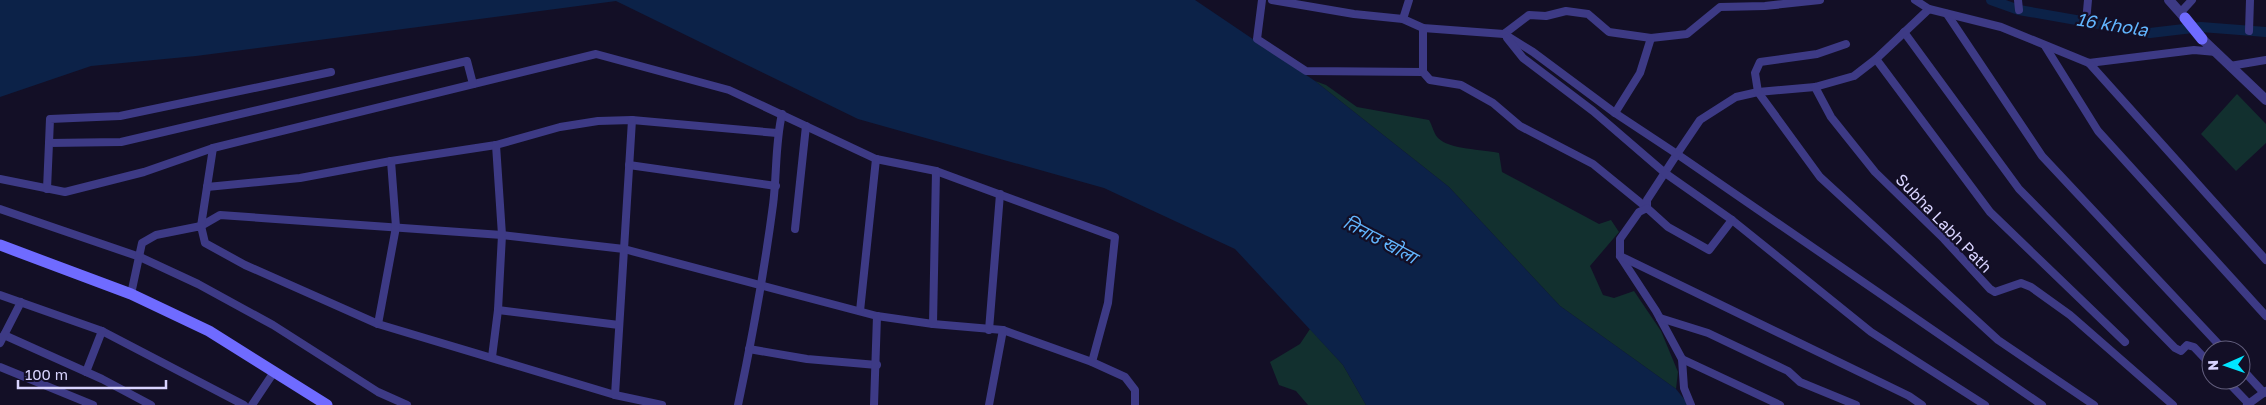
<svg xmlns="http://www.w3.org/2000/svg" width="2266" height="405" font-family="'Golos Text','Noto Sans Devanagari',sans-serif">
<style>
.green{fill:#12302f}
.water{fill:#0c2248}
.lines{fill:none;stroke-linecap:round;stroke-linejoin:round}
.canal{stroke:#0c2248;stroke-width:10}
.minor{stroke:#3d3a85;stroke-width:8}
.tertiary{stroke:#3d3a85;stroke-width:10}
.secondary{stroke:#6f6bff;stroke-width:11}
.labels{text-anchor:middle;stroke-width:4.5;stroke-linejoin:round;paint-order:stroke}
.street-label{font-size:16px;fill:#d9d4ff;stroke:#130f26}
.water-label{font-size:18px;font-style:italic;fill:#62b6ff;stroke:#130f26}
</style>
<rect width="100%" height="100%" fill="#130f26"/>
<g class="green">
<path d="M 1315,81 L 1326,85 L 1357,107 L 1429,120 C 1432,125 1434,134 1438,138 C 1450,150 1482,149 1499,153 L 1502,172 L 1599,224 L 1611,220 L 1619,232 L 1590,266 L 1603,295 L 1614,298 L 1634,291 L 1661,331 L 1678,372 L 1676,389 L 1560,306 L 1449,187 Z"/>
<polygon points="2237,94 2266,124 2266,143 2236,171 2201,134"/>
<polygon points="1310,329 1343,365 1366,405 1308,405 1296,391 1279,385 1270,362 1300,344"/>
</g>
<polygon class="water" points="0,0 1195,0 1315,81 1449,187 1560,306 1676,389 1689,405 1366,405 1343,365 1235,249 1104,188 858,119 616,1 196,56 91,66 0,97"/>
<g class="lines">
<polyline class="canal" points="1991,0 2019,10 2150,33 2201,27 2266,32"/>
<g class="minor">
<polyline points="1262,0 1257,39 1306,71 1423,72 1430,80 1461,85 1493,103 1520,126 1593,164 1647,208 1647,200 1677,154 2042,405"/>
<polyline points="1272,0 1354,14 1403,19 1423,28 1504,34 1529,15 1546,16 1566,11 1588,14 1609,32 1651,38 1687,34 1720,7 1765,6 1820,0"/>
<polyline points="1915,0 1929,9"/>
<polyline points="2018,0 2019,10"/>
<polyline points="2181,12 2192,0"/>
<polyline points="1947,14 2042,156 2224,350"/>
<polyline points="1403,19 1409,0"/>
<polyline points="2086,22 2088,0"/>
<polyline points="2249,31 2250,0"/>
<polyline points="1904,32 2019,189 2175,348 2181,351 2187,345 2194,347 2211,365"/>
<polyline points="1504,34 1533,52 1615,113 1677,154 1700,120 1736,97 1758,92 1815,87 1854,76 1876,59 1929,9 2001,27 2089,63 2194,50 2216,52"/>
<polyline points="1507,38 1523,58 1593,111 1665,173 1732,220 1871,332 1985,405"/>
<polyline points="1846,44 1817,54 1760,62 1755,73 1758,92 1820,177 1998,340 2094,405"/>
<polyline points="2045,46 2098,131 2266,316"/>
<polyline points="1876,59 1990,212 2125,342"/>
<polyline points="2089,63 2266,260"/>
<polyline points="2230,66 2266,60"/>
<polyline points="1423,72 1423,28"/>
<polyline points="1815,87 1831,117 1875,172 1944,239 1990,289 1995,292 2021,283 2031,287 2070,315 2173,405"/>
<polyline points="1615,113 1640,73 1651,38"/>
<polyline points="49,143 50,119 120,116 331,72"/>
<polyline points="629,165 776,186"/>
<polyline points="0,179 65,192 144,172 213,148 596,54 729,90 876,159 936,171 1115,237 1108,303 1092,362"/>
<polyline points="207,187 300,178 391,161 496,145 560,127 598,121 632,120 777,133"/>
<polyline points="47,189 49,143 121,142 467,61 473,84"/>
<polyline points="0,209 140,257 198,284 273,325 378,392 407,405"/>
<polyline points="1732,220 1709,250 1668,227 1647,208 1639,212 1620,239 1620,256 1656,311 1682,359 1780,405"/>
<polyline points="201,226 220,215 502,235 624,249 877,316 933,324 1003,330 1092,362 1125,377 1135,390 1135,405"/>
<polyline points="201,226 213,148"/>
<polyline points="795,229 806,126"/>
<polyline points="1620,256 1909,396 1922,405"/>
<polyline points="131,294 142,243 156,235 201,226 205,243 245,265 378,324 615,395 662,405"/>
<polyline points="0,295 102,331 244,405"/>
<polyline points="498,310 619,325"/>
<polyline points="860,311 876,159"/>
<polyline points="1660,318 1708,333 1788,371 1800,382 1856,405"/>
<polyline points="378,324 396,227 391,161"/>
<polyline points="933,324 936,171"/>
<polyline points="989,330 1000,194"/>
<polyline points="4,335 102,379 151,405"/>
<polyline points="0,343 21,302"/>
<polyline points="749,349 807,359 877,365"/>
<polyline points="492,357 498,310 502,235 496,145"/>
<polyline points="1682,359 1684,388 1691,405"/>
<polyline points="0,367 93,405"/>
<polyline points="2241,368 2264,393"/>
<polyline points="86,372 102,331"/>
<polyline points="2226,380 2249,404"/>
<polyline points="615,395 632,120"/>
<polyline points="252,405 274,372"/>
<path d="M 738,405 C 752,339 764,273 773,205 C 777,175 775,144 782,114"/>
<polyline points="874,405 877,316"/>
<polyline points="989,405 1003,330"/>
<polyline points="2247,405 2266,391"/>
</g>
<g class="tertiary">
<polyline points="2169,0 2185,18"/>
<polyline points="2202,39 2266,100"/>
</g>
<g class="secondary">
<polyline points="2185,18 2202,39"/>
<polyline points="0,245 131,294 209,331 327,405"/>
</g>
</g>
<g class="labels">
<g class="street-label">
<text transform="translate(1944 223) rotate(46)" y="6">Subha Labh Path</text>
</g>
<g class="water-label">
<text transform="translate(2112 25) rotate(9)" y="6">16 khola</text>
<text transform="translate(1380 240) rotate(28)" y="6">तिनाउ खोला</text>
</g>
</g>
<g transform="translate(2226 365) rotate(268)"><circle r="24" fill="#130f26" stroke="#625e7d"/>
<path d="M0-4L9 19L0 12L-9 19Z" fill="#00e5ff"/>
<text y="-8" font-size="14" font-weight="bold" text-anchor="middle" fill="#d9d4ff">N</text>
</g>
<path d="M18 380v8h148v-8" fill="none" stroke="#d9d4ff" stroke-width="2.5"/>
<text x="25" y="380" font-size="15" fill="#d9d4ff" stroke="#130f26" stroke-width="4" paint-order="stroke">100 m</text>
</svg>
